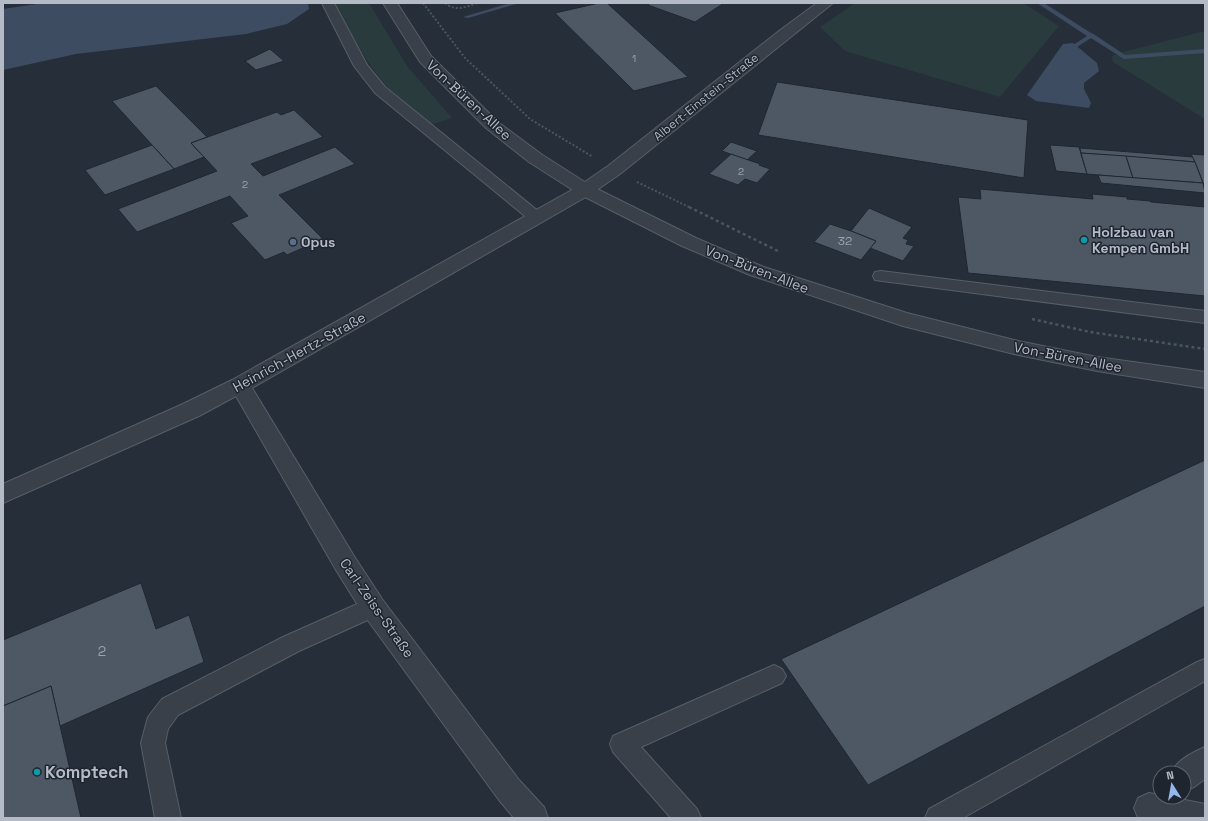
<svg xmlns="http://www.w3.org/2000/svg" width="1208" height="821" font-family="'Space Grotesk',sans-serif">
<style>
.green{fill:#293b3c}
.water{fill:#3d4c61}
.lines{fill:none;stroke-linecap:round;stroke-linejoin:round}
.stream{fill:#3d4c61;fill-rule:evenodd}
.building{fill:#4e5865;stroke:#202731}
.service-casing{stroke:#575e68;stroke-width:2}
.minor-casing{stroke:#575e68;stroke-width:2}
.tertiary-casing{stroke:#575e68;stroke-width:2}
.path-far1{stroke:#48585a;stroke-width:2;stroke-dasharray:2 2;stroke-linecap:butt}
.path{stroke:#48585a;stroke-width:2.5;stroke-dasharray:3 3;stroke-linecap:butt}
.service{fill:#39404a;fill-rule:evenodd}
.minor{fill:#39404a;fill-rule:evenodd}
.tertiary{fill:#39404a;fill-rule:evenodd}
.culture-dot{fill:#0f9aa8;stroke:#1e252f;stroke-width:1.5}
.service-dot{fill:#5c6f8a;stroke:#1e252f;stroke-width:1.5}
.labels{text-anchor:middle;stroke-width:3;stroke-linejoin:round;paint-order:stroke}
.far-number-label{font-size:10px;fill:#9ba2ae}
.far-street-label{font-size:12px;fill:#b5bbc6;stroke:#1e252f}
.number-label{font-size:12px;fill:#9ba2ae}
.street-label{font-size:14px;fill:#b5bbc6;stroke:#1e252f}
.poi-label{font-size:14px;font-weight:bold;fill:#b5bbc6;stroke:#1e252f;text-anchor:start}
.near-number-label{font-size:14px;fill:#9ba2ae}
.near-poi-label{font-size:17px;font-weight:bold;fill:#b5bbc6;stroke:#1e252f;text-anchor:start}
</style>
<rect width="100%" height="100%" fill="#262e3a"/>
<g class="green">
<path d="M 334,3 L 369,3 L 407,66 L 452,118 L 430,125 C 420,118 409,111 401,102 C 372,73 353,39 334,3 Z"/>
<polygon points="855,3 1023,3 1059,26 1000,97 845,51 820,27"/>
<polygon points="1205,31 1205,119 1113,62 1112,56 1123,52"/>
</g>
<g class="water">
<polygon points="43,3 308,3 309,9 287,24 246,34 76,54 3,70 3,9"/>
<polygon points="1073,43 1097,63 1099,71 1084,83 1084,89 1091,103 1089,108 1036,101 1027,95 1063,44"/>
</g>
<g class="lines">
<g class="stream">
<polygon points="510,3 519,3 468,18 463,17"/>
<polygon points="1037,3 1044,3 1091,33 1094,34 1095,35 1125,55 1205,49 1205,53 1124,59 1091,38 1077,47 1073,47 1073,45 1087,36"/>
</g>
</g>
<g class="building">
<polygon points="599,3 607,3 688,77 634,91 555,13"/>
<polygon points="650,3 724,3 695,22 648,5"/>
<polygon points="270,49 284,61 256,70 245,61"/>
<polygon points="777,82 1028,120 1024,178 758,135"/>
<polygon points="156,86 207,137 191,143 204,157 174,169 112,101"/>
<polygon points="294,110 323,137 251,164 263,176 335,147 355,164 279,195 323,239 287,255 284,252 265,260 231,223 248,216 230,196 137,232 118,209 217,171 191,143 277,112 281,115"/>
<polygon points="731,142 757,151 747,160 722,151"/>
<polygon points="152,145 174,169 105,195 85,170"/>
<polygon points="1050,145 1079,147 1087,174 1056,171"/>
<polygon points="1080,148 1193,157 1195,162 1081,153"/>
<polygon points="1081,153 1126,156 1133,178 1087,174"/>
<polygon points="731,154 760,164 759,165 770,169 757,183 745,179 738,185 709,174"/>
<polygon points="1191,154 1205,155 1205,188 1195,162"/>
<polygon points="1126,156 1195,162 1203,183 1133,178"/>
<polygon points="1098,175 1203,183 1205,193 1101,183"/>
<polygon points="980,189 1093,199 1092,194 1127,197 1127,199 1150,201 1151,202 1205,207 1205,296 968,273 958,197 981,199"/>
<polygon points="869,208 912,227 903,238 908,240 906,244 914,246 903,261 870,248 876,241 851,231"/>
<polygon points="830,224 851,231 876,241 861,260 814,242"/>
<polygon points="1205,460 1205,606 868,785 781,659"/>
<polygon points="141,583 156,629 189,615 204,662 60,726 51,686 3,706 3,640"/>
<polygon points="51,686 81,818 3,818 3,706"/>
</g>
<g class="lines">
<g class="service-casing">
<g id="service">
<polygon points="322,3 334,3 367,65 385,87 543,215 545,218 543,221 537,223 531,221 375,93 354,66"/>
<polygon points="881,271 1205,311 1205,323 875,280 873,276 875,272"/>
<polygon points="373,597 381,600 384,607 381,614 299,651 178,715 168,729 165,743 181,818 155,818 141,743 148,717 162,699 283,637"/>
<polygon points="1205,659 1205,681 963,818 925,818 929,809 1197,662"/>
<polygon points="774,665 782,669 786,676 782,683 641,747 697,809 701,818 671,818 613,752 610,744 613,736"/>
</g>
</g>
<g class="minor-casing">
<g id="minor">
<polygon points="817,3 833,3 620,174 591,194 252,388 354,556 382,599 519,780 544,807 548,818 514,818 499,800 364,615 336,570 236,396 199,416 3,503 3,484 183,404 232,380 579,186 608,166 779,31"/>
<path d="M 1205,747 L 1205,779 L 1194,787 L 1184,791 L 1184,773 L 1171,773 C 1176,761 1193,752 1205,747 Z"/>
<polygon points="1149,793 1160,795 1160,797 1170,797 1205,804 1205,818 1138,818 1134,808 1138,798"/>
</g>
</g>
<g class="tertiary-casing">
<polygon id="tertiary" points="383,3 397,3 431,56 498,122 541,154 591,186 696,238 764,267 907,313 1014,340 1097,357 1205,372 1205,388 1097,371 1014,354 903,326 750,275 682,246 579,194 529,162 486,128 420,62"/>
</g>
<g class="path-far1">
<polyline points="423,3 465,58 530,119 593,157"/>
<path d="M 445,3 C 455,12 466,7 477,3"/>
<polyline points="637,182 691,208"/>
</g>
<g class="path">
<polyline points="689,207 780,252"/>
<polyline points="1032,319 1090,332 1205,349"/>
</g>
<use href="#service" class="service"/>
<use href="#minor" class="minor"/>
<use href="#tertiary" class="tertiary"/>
</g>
<g class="culture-dot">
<circle cx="1084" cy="240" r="4"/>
<circle cx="37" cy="772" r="4"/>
</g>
<circle class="service-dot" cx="293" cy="242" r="4"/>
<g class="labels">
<g class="far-number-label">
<text x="634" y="62">1</text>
<text x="741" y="175">2</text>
<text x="245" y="188">2</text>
</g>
<g class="far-street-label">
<text transform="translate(706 97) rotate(-39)" y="4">Albert-Einstein-Straße</text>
</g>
<g class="number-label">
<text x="845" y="245">32</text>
</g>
<g class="street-label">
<text transform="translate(469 100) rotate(43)" y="5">Von-Büren-Allee</text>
<text transform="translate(757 269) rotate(21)" y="5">Von-Büren-Allee</text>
<text transform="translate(299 352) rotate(-29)" y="5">Heinrich-Hertz-Straße</text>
<text transform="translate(1068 357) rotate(11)" y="5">Von-Büren-Allee</text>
<text transform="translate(377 608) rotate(55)" y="5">Carl-Zeiss-Straße</text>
</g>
<g class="poi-label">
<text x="1092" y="237">Holzbau van<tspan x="1092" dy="16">Kempen GmbH</tspan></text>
<text x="301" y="247">Opus</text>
</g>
<g class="near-number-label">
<text x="102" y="656">2</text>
</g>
<g class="near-poi-label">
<text x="45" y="778">Komptech</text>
</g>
</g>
<rect width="1208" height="821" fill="none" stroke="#b5bbc6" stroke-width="8"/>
<g transform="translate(1172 785) rotate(349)"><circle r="19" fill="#1e252f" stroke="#5a616b"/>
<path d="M0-3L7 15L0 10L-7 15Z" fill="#94b6ec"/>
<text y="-6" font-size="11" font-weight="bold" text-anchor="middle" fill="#b5bbc6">N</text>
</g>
</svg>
